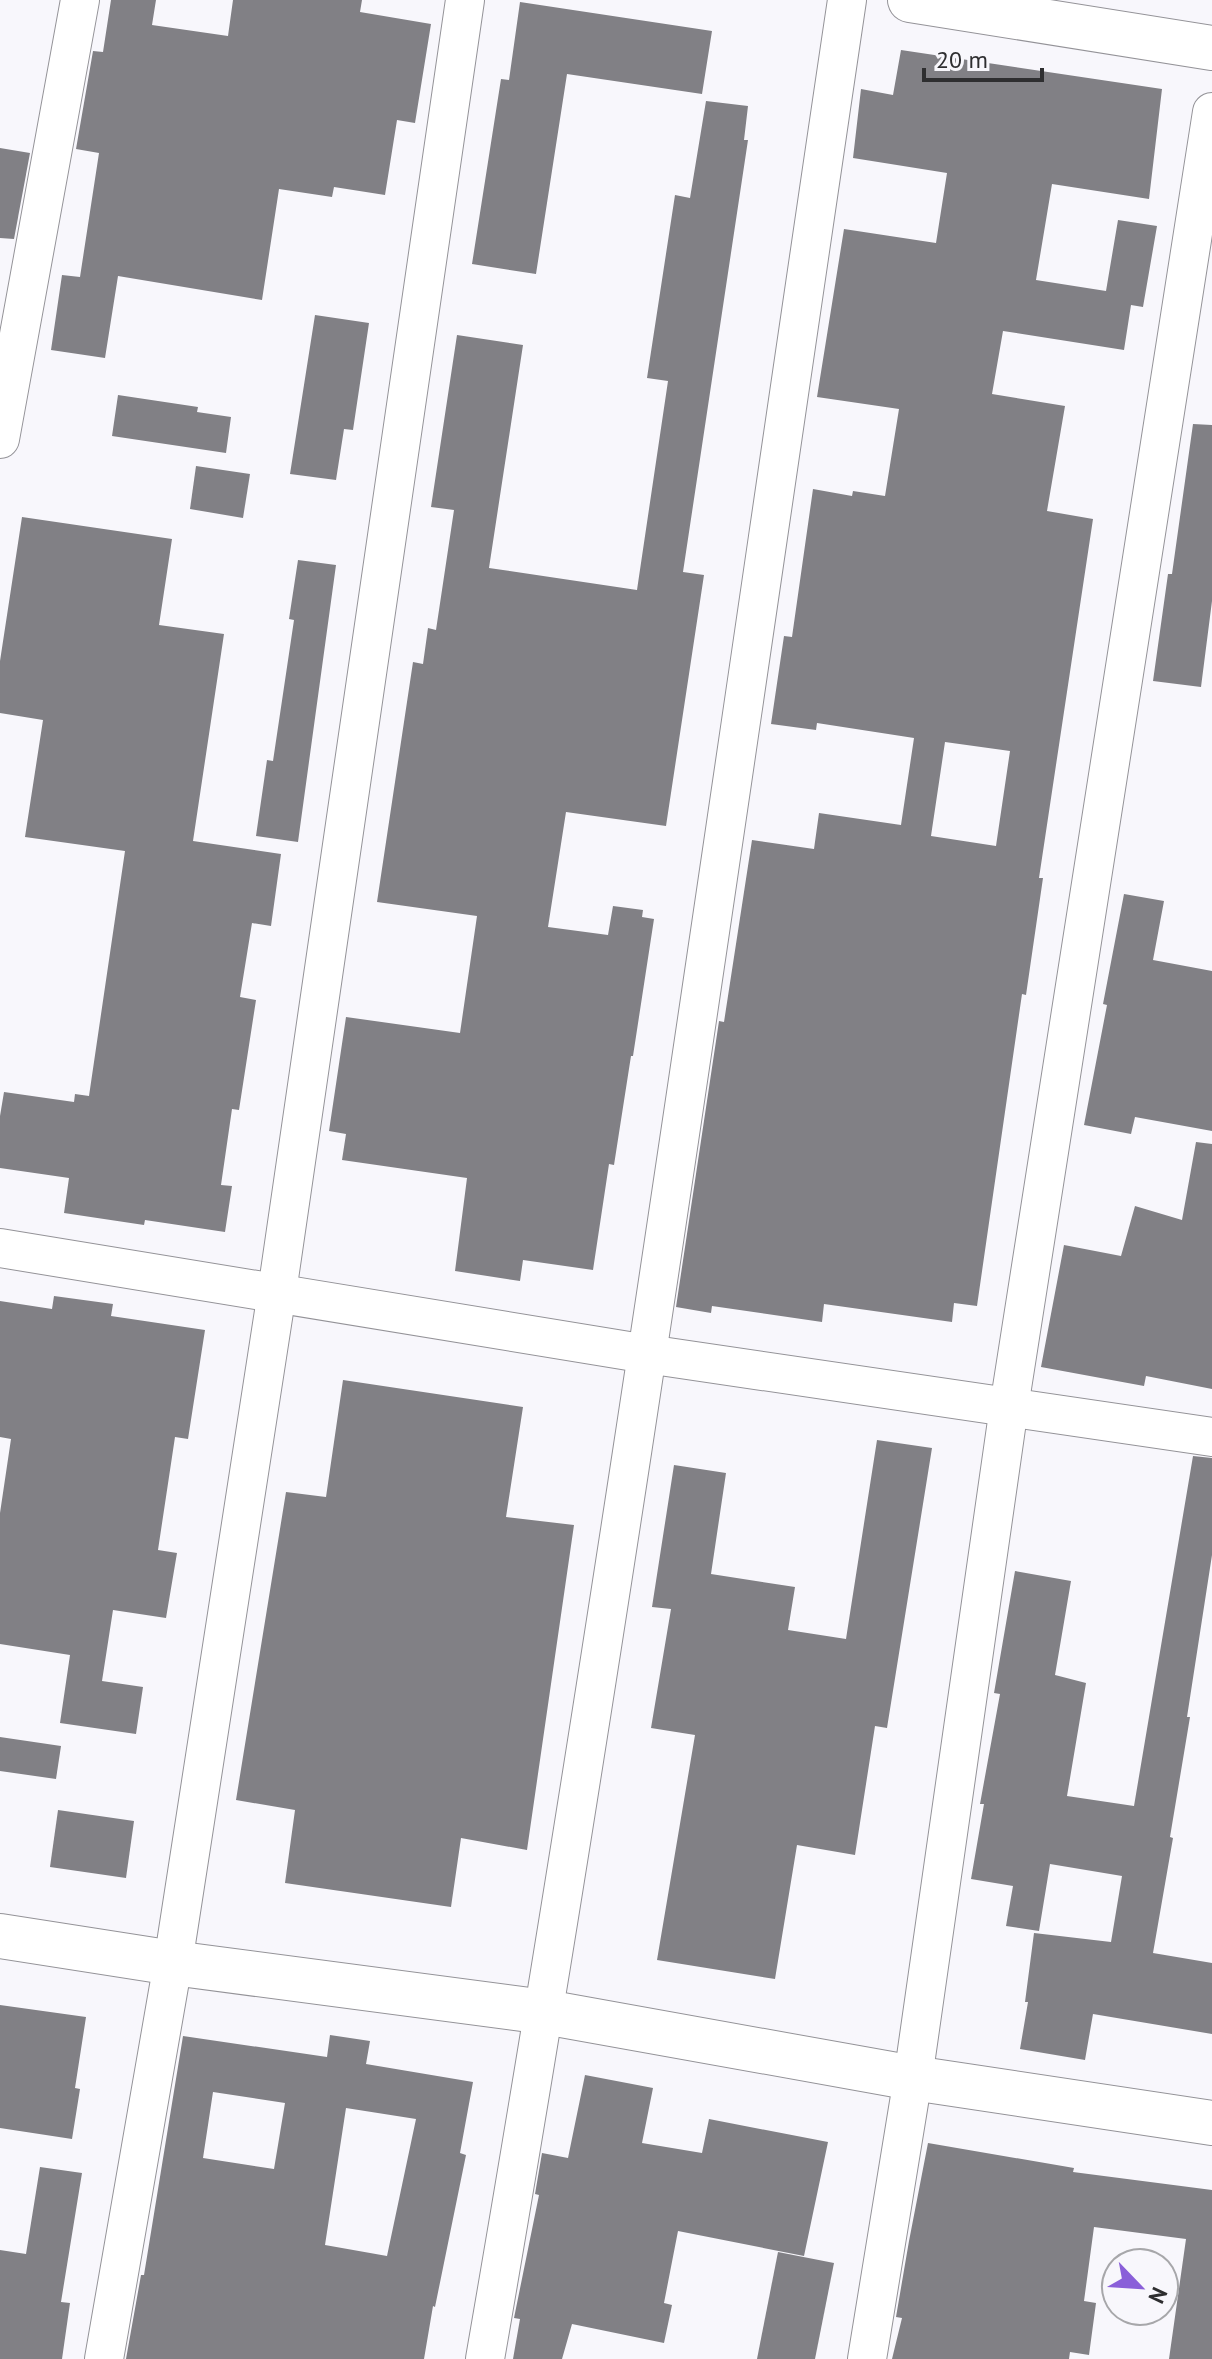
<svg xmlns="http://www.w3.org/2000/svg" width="1212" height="2359" font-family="'PT Sans',sans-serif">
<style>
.building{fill:#818085;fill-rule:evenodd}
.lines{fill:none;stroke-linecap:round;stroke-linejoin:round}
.street-casing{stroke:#949398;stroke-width:40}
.secondary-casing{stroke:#949398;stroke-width:46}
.street{stroke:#fff;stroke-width:38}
.secondary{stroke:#fff;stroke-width:44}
</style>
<rect width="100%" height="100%" fill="#f8f7fc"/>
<g class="building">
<polygon points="111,0 156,0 152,25 228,36 233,0 362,0 360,12 431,24 415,123 397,120 385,195 334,187 332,197 279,189 262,300 118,276 105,358 51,350 62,275 80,277 99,153 76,149 93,51 103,52"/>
<polygon points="520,2 712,31 702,94 567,74 536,274 472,264 501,79 509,80"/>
<path d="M 901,50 L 1162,89 L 1149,199 L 1052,184 L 1036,280 L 1106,291 L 1118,220 L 1157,226 L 1143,307 L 1131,305 L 1124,350 L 1003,331 L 992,394 L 1065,406 L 1047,511 L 1093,519 L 1039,878 L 1043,878 L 1026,995 L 1022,994 L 977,1306 L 954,1303 L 952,1322 L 824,1304 L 822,1322 L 712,1306 L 711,1313 L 676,1307 L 719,1021 L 724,1022 L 752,840 L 814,849 L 819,813 L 901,825 L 914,738 L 817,723 L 816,730 L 771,724 L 784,636 L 792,637 L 813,489 L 852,496 L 853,491 L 885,496 L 899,409 L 817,397 L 844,229 L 936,243 L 947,173 L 853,158 L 861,89 L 893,95 ZM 945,742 L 1010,751 L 996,846 L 931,836 Z"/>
<polygon points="706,101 748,106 744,140 748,140 683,572 704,575 666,826 566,812 548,927 608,935 613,906 643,910 642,917 654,919 633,1056 631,1056 614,1165 609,1164 593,1270 523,1260 520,1281 455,1271 467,1178 342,1160 346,1134 329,1131 346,1017 460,1033 477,916 377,902 413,662 423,664 428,628 436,630 454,510 431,507 457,335 523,345 489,568 637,590 668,381 647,378 675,195 690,198"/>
<polygon points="0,148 30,153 14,239 0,238"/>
<polygon points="315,315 369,323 353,430 344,429 336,480 290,474"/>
<polygon points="118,395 198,407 197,412 231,417 226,453 112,436"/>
<polygon points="1193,424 1212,425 1212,601 1201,687 1153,681 1168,574 1172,574"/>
<polygon points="196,466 250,474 243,518 190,509"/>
<polygon points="22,517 172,539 159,625 224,634 193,841 281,854 271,926 252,923 240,997 256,1000 239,1110 232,1109 221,1185 232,1186 225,1232 145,1220 144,1225 64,1213 69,1178 0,1168 0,1116 4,1092 74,1102 75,1094 89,1096 125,851 25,837 43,720 0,713 0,661"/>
<polygon points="298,560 336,565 298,842 256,836 267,760 273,761 294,620 289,619"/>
<polygon points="1124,894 1164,901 1153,960 1212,971 1212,1131 1135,1117 1131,1134 1084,1125 1107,1005 1103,1004"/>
<polygon points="1196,1142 1212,1144 1212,1389 1146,1376 1144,1386 1041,1367 1064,1245 1121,1256 1135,1206 1182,1220"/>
<polygon points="54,1296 113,1304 111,1316 205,1330 188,1439 175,1437 158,1550 177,1553 166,1618 113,1610 102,1681 143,1687 136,1734 60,1723 70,1655 0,1644 0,1513 11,1439 0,1437 0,1301 52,1309"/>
<polygon points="343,1380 523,1407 506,1517 574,1525 527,1850 461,1838 451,1907 285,1883 295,1810 236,1800 286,1492 326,1497"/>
<polygon points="877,1440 932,1448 887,1728 875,1726 855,1855 797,1845 775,1979 657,1960 695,1735 651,1728 671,1609 652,1607 674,1465 726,1473 711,1574 795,1587 788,1630 846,1639"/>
<polygon points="1193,1456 1212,1458 1212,1555 1187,1717 1190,1717 1170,1837 1173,1838 1153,1953 1212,1963 1212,2034 1093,2014 1085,2060 1020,2049 1028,2002 1025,2002 1034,1933 1111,1942 1122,1876 1050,1864 1039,1931 1006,1926 1013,1886 971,1879 984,1804 980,1804 1000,1694 994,1693 1015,1571 1071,1581 1055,1675 1086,1683 1067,1796 1134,1806"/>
<polygon points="0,1737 61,1746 56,1779 0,1771"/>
<polygon points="58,1810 134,1821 126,1878 50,1867"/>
<polygon points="0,2005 86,2017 75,2088 80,2089 72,2139 0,2128"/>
<path d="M 330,2035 L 370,2041 L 366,2064 L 473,2082 L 460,2153 L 466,2155 L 435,2307 L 433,2306 L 424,2359 L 126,2359 L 141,2275 L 144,2275 L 183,2036 L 327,2057 ZM 213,2092 L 285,2103 L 274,2169 L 203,2158 ZM 346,2108 L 416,2119 L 387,2256 L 325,2245 Z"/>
<polygon points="585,2075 653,2088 642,2143 702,2153 709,2119 828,2142 804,2256 678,2231 664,2303 672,2305 664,2343 572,2324 562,2359 513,2359 520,2319 514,2318 539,2195 535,2194 542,2153 568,2158"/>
<polygon points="928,2143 1074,2168 1073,2172 1212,2190 1212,2359 1169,2359 1186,2239 1094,2227 1084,2301 1096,2303 1089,2355 1070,2352 1069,2359 892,2359 902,2318 896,2317 909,2241"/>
<polygon points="40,2167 82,2173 61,2302 70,2303 62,2359 0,2359 0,2250 26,2254"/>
<polygon points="778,2252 834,2263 815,2359 757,2359"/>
</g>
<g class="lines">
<g class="street-casing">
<g id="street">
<polyline points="0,439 80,0"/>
<polyline points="0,1248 647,1354 1212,1437"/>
<polyline points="104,2359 173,1963 277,1292 465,0"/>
<path d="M 485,2359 C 621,1575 730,787 847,0"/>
<polyline points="867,2359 913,2078 1009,1407 1212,112"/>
</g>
</g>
<g class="secondary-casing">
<g id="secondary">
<polyline points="910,0 1212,48"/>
<polyline points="0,1936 173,1963 545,2012 913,2078 1212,2123"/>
</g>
</g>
<use href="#street" class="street"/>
<use href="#secondary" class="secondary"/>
</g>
<g transform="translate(1140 2287) rotate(115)"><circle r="38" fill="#f8f7fc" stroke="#a7a7aa" stroke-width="2"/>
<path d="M0-6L14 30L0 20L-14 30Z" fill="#8a5fd9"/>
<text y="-12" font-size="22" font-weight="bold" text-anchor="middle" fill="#2e2e30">N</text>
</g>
<path d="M924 68v12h118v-12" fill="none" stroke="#2e2e30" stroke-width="4"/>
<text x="936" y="68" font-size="24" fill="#2e2e30" stroke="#f8f7fc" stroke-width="6" paint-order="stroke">20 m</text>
</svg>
